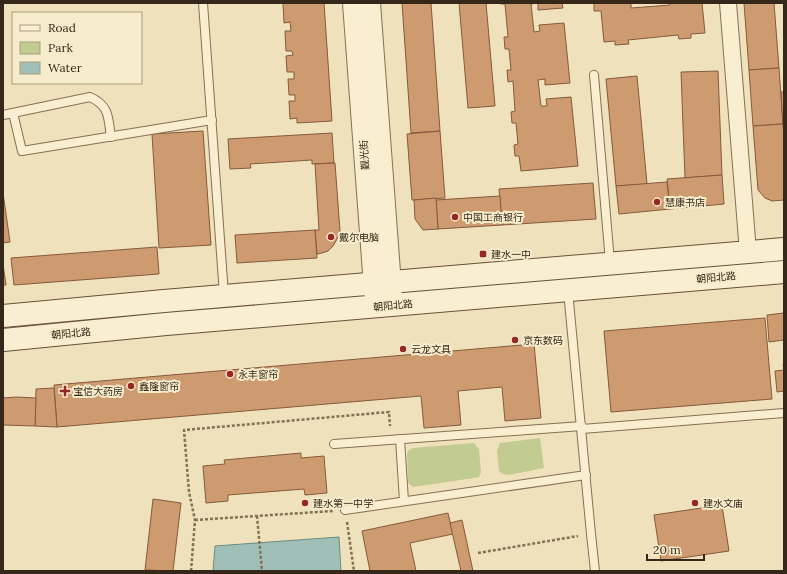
<svg xmlns="http://www.w3.org/2000/svg" width="787" height="574" font-family="Lora,'Noto Sans SC',serif">
<style>
.green{fill:#c3cc90}
.water{fill:#a0bfb7;stroke:#688c84}
.building{fill:#ce9a70;stroke:#855a3b}
.lines{fill:none;stroke-linecap:round;stroke-linejoin:round}
.service-casing{stroke:#867055;stroke-width:10}
.minor-casing{stroke:#867055;stroke-width:18}
.tertiary-casing{stroke:#867055;stroke-width:22}
.secondary-casing{stroke:#675139;stroke-width:24}
.path{stroke:#867055;stroke-width:2.5;stroke-dasharray:3 2;stroke-linecap:butt}
.service{stroke:#f9eecf;stroke-width:8}
.minor{stroke:#f9eecf;stroke-width:16}
.tertiary{stroke:#f9eecf;stroke-width:20}
.secondary{stroke:#f9eecf;stroke-width:22}
.poi-dot{fill:#962724;stroke:#f6ebcb;stroke-width:1.5}
.labels{text-anchor:middle;stroke-width:4;stroke-linejoin:round;paint-order:stroke}
.street-label{font-size:10px;fill:#35281b;stroke:#f6ebcb}
.poi-label{font-size:10px;fill:#35281b;stroke:#f6ebcb;text-anchor:start}
</style>
<rect width="100%" height="100%" fill="#eee1bc"/>
<g class="green">
<polygon points="540,438 544,468 509,475 503,474 499,471 497,451 500,443"/>
<polygon points="474,443 479,449 481,472 479,477 474,478 413,487 409,484 408,481 407,454 409,450 413,448"/>
</g>
<polygon class="water" points="339,537 341,571 213,571 215,546"/>
<g class="building">
<polygon points="283,3 324,3 332,121 297,123 297,118 290,119 289,101 295,101 295,95 289,95 288,79 294,79 294,72 287,72 286,56 293,55 292,51 286,51 285,31 291,31 290,22 284,23"/>
<polygon points="402,3 431,3 440,131 411,133"/>
<polygon points="459,3 486,3 495,106 468,108"/>
<polygon points="501,3 562,3 563,8 538,10 538,3 531,4 534,32 540,31 539,25 564,23 570,83 545,85 545,79 538,80 541,106 547,106 546,99 571,97 578,166 521,171 519,156 515,156 514,145 518,144 516,123 512,123 511,112 515,111 513,81 508,82 507,70 511,70 509,49 505,49 504,37 508,37 505,4 501,4"/>
<polygon points="594,3 631,3 631,8 670,5 670,3 702,3 705,33 691,34 691,38 679,39 678,35 628,40 629,44 615,45 615,41 604,42 601,11 594,11"/>
<polygon points="744,3 774,3 779,68 749,70"/>
<polygon points="779,68 783,124 753,126 749,70"/>
<polygon points="718,71 722,175 685,178 681,72"/>
<polygon points="637,76 647,184 616,186 606,79"/>
<polygon points="781,92 784,92 784,128 783,128"/>
<polygon points="783,124 784,138 784,200 772,201 765,198 758,190 753,126"/>
<polygon points="203,131 211,245 159,248 152,134"/>
<polygon points="440,131 445,198 412,200 407,134"/>
<polygon points="332,133 334,163 312,164 312,160 250,164 251,168 230,169 228,139"/>
<polygon points="335,163 340,231 337,239 333,246 328,251 322,253 317,254 315,230 319,230 315,164"/>
<polygon points="722,175 724,204 670,209 667,179"/>
<polygon points="667,182 670,209 619,214 616,186"/>
<polygon points="593,183 596,219 502,225 499,189"/>
<polygon points="3,193 10,242 3,243"/>
<polygon points="500,196 502,225 438,229 436,200"/>
<polygon points="436,198 438,229 423,230 415,219 414,200"/>
<polygon points="315,230 317,258 237,263 235,235"/>
<polygon points="157,247 159,274 14,285 11,258"/>
<polygon points="3,264 6,285 3,285"/>
<polygon points="784,313 784,340 769,342 767,315"/>
<polygon points="765,318 772,399 611,412 604,331"/>
<polygon points="534,344 541,418 505,421 502,387 458,391 461,425 424,428 421,396 57,427 54,385"/>
<polygon points="783,364 784,364 784,391 777,392 775,371 784,370"/>
<polygon points="54,388 57,427 35,426 36,389"/>
<polygon points="16,397 36,398 35,426 3,425 3,398"/>
<polygon points="301,453 301,458 324,456 327,493 305,495 304,489 228,495 228,501 206,503 203,466 225,464 224,460"/>
<polygon points="153,499 181,503 173,571 145,570"/>
<polygon points="722,505 729,551 661,561 654,515"/>
<polygon points="448,513 453,534 410,543 416,571 370,571 362,531"/>
<polygon points="462,520 473,571 461,571 450,523"/>
</g>
<g class="lines">
<g class="service-casing">
<g id="service">
<polyline points="203,3 224,295"/>
<polyline points="594,75 610,262"/>
<polyline points="13,113 22,151 212,120"/>
<path d="M 3,115 L 90,97 C 110,106 108,118 111,137"/>
<polyline points="568,291 591,534 595,571"/>
<polyline points="582,429 784,413"/>
<polyline points="400,439 404,501"/>
<polyline points="334,444 582,426"/>
<polyline points="345,510 586,475"/>
</g>
</g>
<g class="minor-casing">
<polyline id="minor" points="728,3 748,252"/>
</g>
<g class="tertiary-casing">
<g id="tertiary">
<polyline points="353,3 375,300"/>
<polyline points="370,3 392,299"/>
</g>
</g>
<g class="secondary-casing">
<g id="secondary">
<polyline points="3,316 164,301 784,249"/>
<polyline points="3,340 166,324 784,272"/>
</g>
</g>
<g class="path">
<polyline points="257,516 262,571"/>
<polyline points="195,520 333,511"/>
<polyline points="347,522 354,571"/>
<polyline points="478,553 578,536"/>
<polyline points="191,571 195,520 189,492 184,430 389,412 390,426"/>
</g>
<use href="#service" class="service"/>
<use href="#minor" class="minor"/>
<use href="#tertiary" class="tertiary"/>
<use href="#secondary" class="secondary"/>
</g>
<g class="poi-dot">
<circle cx="657" cy="202" r="4"/>
<circle cx="455" cy="217" r="4"/>
<circle cx="331" cy="237" r="4"/>
<rect x="479" y="250" width="8" height="8" rx="2"/>
<circle cx="515" cy="340" r="4"/>
<circle cx="403" cy="349" r="4"/>
<circle cx="230" cy="374" r="4"/>
<circle cx="131" cy="386" r="4"/>
<path d="M63 385h4v4h4v4h-4v4h-4v-4h-4v-4h4z"/>
<circle cx="305" cy="503" r="4"/>
<circle cx="695" cy="503" r="4"/>
</g>
<g class="labels">
<g class="street-label">
<text transform="translate(364 155) rotate(-94)" y="4">觐光街</text>
<text transform="translate(716 277) rotate(-5)" y="4">朝阳北路</text>
<text transform="translate(393 305) rotate(-5)" y="4">朝阳北路</text>
<text transform="translate(71 333) rotate(-5)" y="4">朝阳北路</text>
</g>
<g class="poi-label">
<text x="665" y="206">慧康书店</text>
<text x="463" y="221">中国工商银行</text>
<text x="339" y="241">戴尔电脑</text>
<text x="491" y="258">建水一中</text>
<text x="523" y="344">京东数码</text>
<text x="411" y="353">云龙文具</text>
<text x="238" y="378">永丰窗帘</text>
<text x="139" y="390">鑫隆窗帘</text>
<text x="73" y="395">宝信大药房</text>
<text x="313" y="507">建水第一中学</text>
<text x="703" y="507">建水文庙</text>
</g>
</g>
<rect width="787" height="574" fill="none" stroke="#35281b" stroke-width="8"/>
<rect x="12" y="12" width="130" height="72" fill="#f6ebcb" stroke="#a99d85"/>
<rect x="20" y="25" width="20" height="6" fill="#f9eecf" stroke="#a99d85"/>
<text x="48" y="32" font-size="12" fill="#35281b">Road</text>
<rect x="20" y="42" width="20" height="12" fill="#c3cc90" stroke="#a99d85"/>
<text x="48" y="52" font-size="12" fill="#35281b">Park</text>
<rect x="20" y="62" width="20" height="12" fill="#a0bfb7" stroke="#a99d85"/>
<text x="48" y="72" font-size="12" fill="#35281b">Water</text>
<path d="M647 554v6h57v-6" fill="none" stroke="#35281b" stroke-width="2"/>
<text x="653" y="554" font-size="12" fill="#35281b" stroke="#f6ebcb" stroke-width="3" paint-order="stroke">20 m</text>
</svg>
